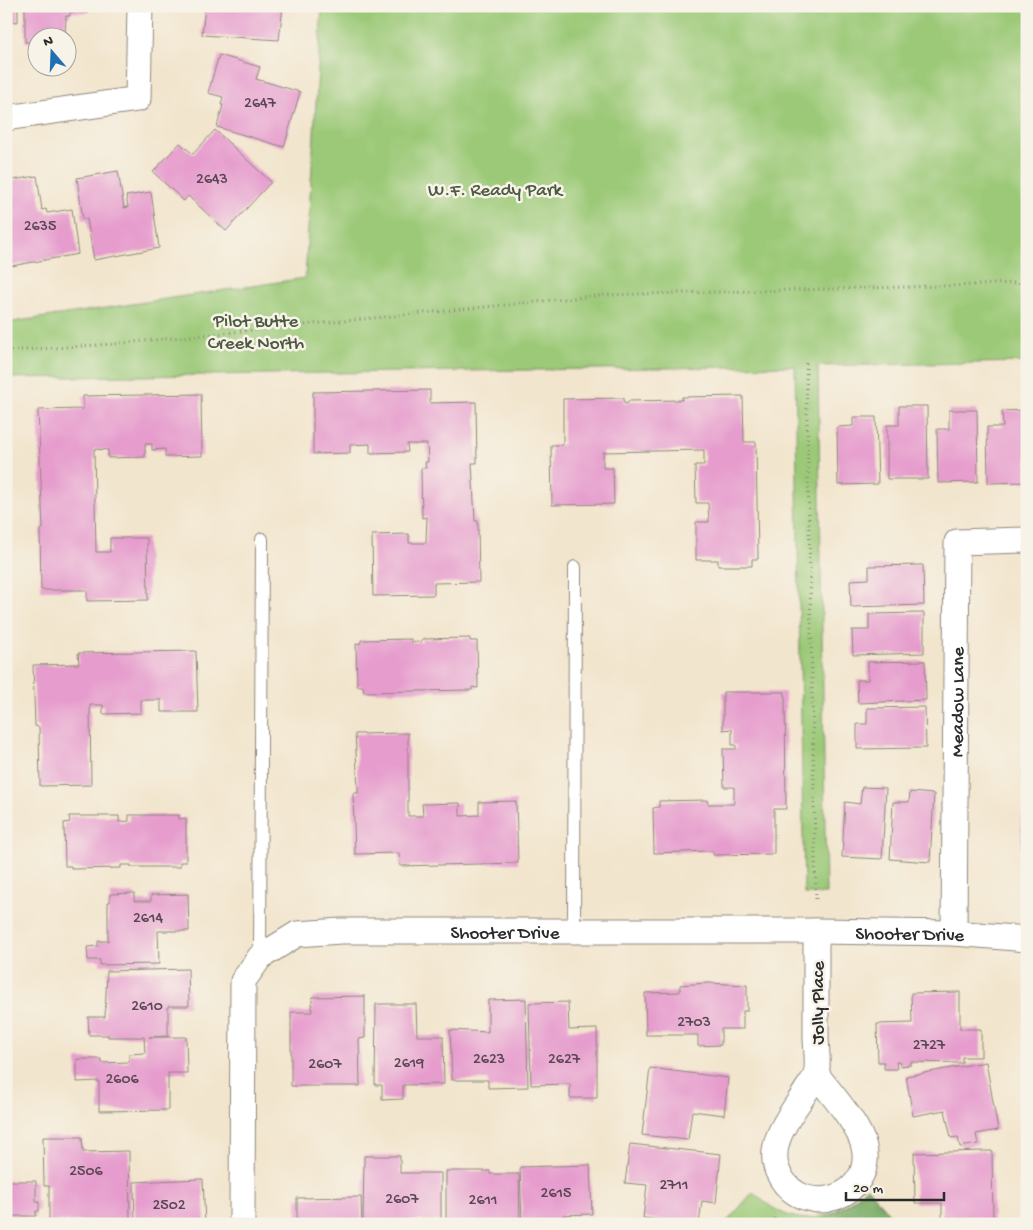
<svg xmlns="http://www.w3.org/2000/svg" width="1033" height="1230" font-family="'Gochi Hand',sans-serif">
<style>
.green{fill:#9bc977;stroke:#637a51}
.forest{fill:#7cad68;stroke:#546c4a}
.building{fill:#e69ccd}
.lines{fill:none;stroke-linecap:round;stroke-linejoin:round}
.lane-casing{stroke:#8e887c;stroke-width:14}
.street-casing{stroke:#8e887c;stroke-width:27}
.path{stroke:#8e887c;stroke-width:3;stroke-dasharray:1 4;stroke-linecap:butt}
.lane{stroke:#fff;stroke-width:12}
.street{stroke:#fff;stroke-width:25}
.labels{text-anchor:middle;stroke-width:5;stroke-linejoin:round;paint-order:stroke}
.number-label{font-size:16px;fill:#5a4754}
.park-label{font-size:19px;fill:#4d5a42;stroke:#f7f3e8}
.street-label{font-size:19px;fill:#2b2b2b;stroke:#f7f3e8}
</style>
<rect width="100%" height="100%" fill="#f7f3e8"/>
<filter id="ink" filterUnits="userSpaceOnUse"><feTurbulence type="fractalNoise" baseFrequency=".02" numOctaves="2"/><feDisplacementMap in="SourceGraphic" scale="10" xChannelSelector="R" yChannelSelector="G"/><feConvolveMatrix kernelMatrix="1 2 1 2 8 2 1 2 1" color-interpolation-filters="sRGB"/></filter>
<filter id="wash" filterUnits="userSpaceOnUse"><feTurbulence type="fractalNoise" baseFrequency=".0096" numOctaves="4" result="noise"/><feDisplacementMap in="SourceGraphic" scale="20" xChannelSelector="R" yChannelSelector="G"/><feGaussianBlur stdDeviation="1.12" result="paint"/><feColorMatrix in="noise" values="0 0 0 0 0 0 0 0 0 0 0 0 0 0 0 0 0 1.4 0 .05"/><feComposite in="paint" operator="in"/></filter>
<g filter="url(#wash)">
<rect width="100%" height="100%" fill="#f2e5cd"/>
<g class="green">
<polygon points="322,6 1027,6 1027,362 818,366 826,894 804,894 795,366 6,378 6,323 305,278"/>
<path d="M 867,1187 L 897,1224 L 725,1224 L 753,1192 C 793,1230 827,1226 867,1187 Z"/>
</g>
<polygon class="forest" points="867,1187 897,1224 816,1224 849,1204"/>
<g id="blocks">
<g class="building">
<polygon points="6,6 18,6 18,22 6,21"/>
<polygon points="25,6 89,6 88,13 70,12 70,16 66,16 65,38 38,38 38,43 25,42"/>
<polygon points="205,6 283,6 279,40 202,35"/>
<polygon points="219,55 260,67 256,79 300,92 284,147 217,127 223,105 221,105 223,97 208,93"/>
<polygon points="215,130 271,182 226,231 188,196 184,201 153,172 180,143 193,154"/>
<polygon points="118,171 124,208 128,207 126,196 151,192 159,248 94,260 87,219 83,220 77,178"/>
<polygon points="37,176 42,210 46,209 47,213 72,209 78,254 11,266 6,236 6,181"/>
<polygon points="430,390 430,403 476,402 477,463 472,463 475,521 478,521 478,525 479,582 434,583 434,595 373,596 372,535 409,534 409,543 426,543 427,517 422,518 421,468 426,468 425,462 428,462 427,444 407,444 408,452 370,453 370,444 350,445 350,453 313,454 313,392"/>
<polygon points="201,394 202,456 165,457 165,449 152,450 152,444 145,444 145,457 108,458 108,450 94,449 96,552 110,552 110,538 147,538 148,600 87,601 87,590 41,590 40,529 43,529 38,410 83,409 83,396"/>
<polygon points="743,396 744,442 756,442 758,559 752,559 752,566 718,566 718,560 696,560 696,522 709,522 708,503 696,503 695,465 704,465 704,450 603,452 603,468 613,468 614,504 552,505 551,445 563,445 563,399 624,398 624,404 628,403 628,401 682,400 682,397"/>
<polygon points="899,406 927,406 928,479 887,479 887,425 899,425"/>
<polygon points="949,410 977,410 978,482 938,483 937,429 949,429"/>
<polygon points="1027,410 1027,482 988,483 987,427 1003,427 1002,411"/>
<polygon points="853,417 876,417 878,484 838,485 837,427 853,426"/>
<polygon points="923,565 924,605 851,607 850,580 869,579 869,566"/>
<polygon points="924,613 924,653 853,655 852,630 869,630 869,614"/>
<polygon points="470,638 470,641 477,641 478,688 472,687 472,690 364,692 363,686 357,686 356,644 361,643 361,640 411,639 411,642 422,642 422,639"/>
<polygon points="196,651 198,712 161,712 161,700 141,700 141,713 103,714 103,705 90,705 91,785 40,786 39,727 35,726 33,665 79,664 78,653"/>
<polygon points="925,661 926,700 858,703 857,680 868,680 868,662"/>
<polygon points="723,692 785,692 786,809 774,809 774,854 713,855 713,851 709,851 654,853 653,808 659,807 659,801 707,800 708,804 734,804 734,787 724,787 723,749 736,749 736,745 732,745 732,729 723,730"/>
<polygon points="925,707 926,748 857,749 857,724 867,724 867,708"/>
<polygon points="408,733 408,816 423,816 422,804 460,803 460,816 479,815 479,802 516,801 518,863 400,866 399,853 355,854 353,793 358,793 358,789 355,734"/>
<polygon points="1024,768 1027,768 1027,811 1025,811"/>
<polygon points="862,787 886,788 882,859 842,857 845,802 860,804"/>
<polygon points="910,792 934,794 930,862 890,859 893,802 909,802"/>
<polygon points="129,815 179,815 179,819 186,818 186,862 180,862 180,867 131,867 131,865 121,865 121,868 71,869 71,866 65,866 64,823 70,822 69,816 119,816 119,822 129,821"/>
<polygon points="1021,817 1027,817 1027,857 1022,857"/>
<polygon points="134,893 134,901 151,901 151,895 188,894 189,931 158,931 159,964 100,965 100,960 88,960 87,947 98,946 98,941 108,941 108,902 110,902 110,894"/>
<polygon points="188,969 189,1006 168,1006 168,1036 149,1037 186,1037 187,1073 168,1073 168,1110 99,1111 99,1081 77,1082 77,1059 101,1059 102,1063 129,1062 129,1054 145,1053 144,1037 108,1037 108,1035 89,1035 88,1017 105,1017 107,971"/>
<polygon points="708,983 747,985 747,1011 743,1011 743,1029 721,1029 721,1045 698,1046 698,1035 646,1035 645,993 680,992 680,985"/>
<polygon points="960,992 960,1029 981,1029 981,1057 962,1057 962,1063 910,1062 911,1065 900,1066 900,1062 896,1062 897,1069 884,1069 884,1062 878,1062 877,1024 912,1023 911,993"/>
<polygon points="365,996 365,1038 359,1039 360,1086 291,1086 291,1012 312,1012 312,997"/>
<polygon points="526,999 528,1087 488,1088 488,1080 452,1080 450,1030 488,1032 488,1000"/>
<polygon points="568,1002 569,1030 597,1029 597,1098 570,1098 570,1084 531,1085 529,1003"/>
<polygon points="376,1004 416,1004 417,1036 443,1036 444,1084 403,1085 403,1099 382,1100 382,1085 375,1085"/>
<polygon points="986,1062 998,1130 976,1134 978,1144 960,1147 958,1137 951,1138 945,1110 913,1116 906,1076"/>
<polygon points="650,1068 728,1078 724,1115 692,1111 688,1140 642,1135"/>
<polygon points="43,1137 82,1137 83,1152 129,1151 130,1224 95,1224 95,1221 84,1221 49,1222 49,1186 44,1186"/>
<polygon points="630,1144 721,1154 716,1203 702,1201 699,1224 643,1218 647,1185 625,1183"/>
<polygon points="983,1151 992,1151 993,1222 942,1223 942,1203 915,1203 914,1153"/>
<polygon points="364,1156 400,1156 400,1173 441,1173 441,1221 409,1221 409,1224 363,1224"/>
<polygon points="590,1165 592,1214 563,1215 563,1224 522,1224 520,1167"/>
<polygon points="446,1171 490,1171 490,1174 519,1174 520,1221 501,1221 501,1224 446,1223"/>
<polygon points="200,1179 203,1179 205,1224 135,1224 134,1182"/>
<polygon points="6,1181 36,1181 36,1202 39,1202 39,1211 36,1211 36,1216 6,1216"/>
<polygon points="361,1197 362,1224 297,1224 297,1198"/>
</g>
</g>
</g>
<g filter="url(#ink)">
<use href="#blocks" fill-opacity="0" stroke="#8e887c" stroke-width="1"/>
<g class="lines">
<g class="lane-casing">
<g id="lane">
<polyline points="574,932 575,567"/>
<polyline points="260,957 262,539"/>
</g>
</g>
<g class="street-casing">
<g id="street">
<polyline points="6,118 138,99 140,6"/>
<path id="s1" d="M 954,933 L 957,542 L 1027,540"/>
<path d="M 816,1074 C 831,1094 859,1124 864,1147 C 875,1197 805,1221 780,1176 C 763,1146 791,1115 806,1091 C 809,1086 814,1080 816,1075 C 819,1064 816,1048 816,1037 C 816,1001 816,966 816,931"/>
<path id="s2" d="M 242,1224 L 243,981 L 260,957 L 297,934 L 341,931 L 816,931 L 954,933 L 1027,939"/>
</g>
</g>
<g class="path">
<polyline points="6,351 113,344 604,295 980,285 1027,282"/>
<polyline points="806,363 816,903"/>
<polyline points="774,1224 775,1214"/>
</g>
<use href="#lane" class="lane"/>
<use href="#street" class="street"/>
</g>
</g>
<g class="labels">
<g class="number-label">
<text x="260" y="107">2647</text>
<text x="212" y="183">2643</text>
<text x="40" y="230">2635</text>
<text x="148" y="922">2614</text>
<text x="147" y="1010">2610</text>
<text x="694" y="1026">2703</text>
<text x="929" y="1049">2727</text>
<text x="489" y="1063">2623</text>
<text x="564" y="1063">2627</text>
<text x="409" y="1067">2619</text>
<text x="325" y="1068">2607</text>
<text x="122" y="1083">2606</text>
<text x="86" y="1175">2506</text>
<text x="674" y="1189">2711</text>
<text x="556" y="1197">2615</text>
<text x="402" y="1203">2607</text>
<text x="483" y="1204">2611</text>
<text x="169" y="1209">2502</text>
</g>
<g class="park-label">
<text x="495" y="195">W.F. Ready Park</text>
<text x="256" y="326">Pilot Butte<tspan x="256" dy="22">Creek North</tspan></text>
</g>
<g class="street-label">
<text dy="7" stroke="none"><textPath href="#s1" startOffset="231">Meadow Lane</textPath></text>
<text dy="7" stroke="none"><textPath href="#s2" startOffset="524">Shooter Drive</textPath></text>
<text dy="7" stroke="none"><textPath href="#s2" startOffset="929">Shooter Drive</textPath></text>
<text transform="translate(816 1003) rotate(-90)" y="7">Jolly Place</text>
</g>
</g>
<rect width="1033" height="1230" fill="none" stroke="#f7f3e8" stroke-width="25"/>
<g transform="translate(52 52) rotate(341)"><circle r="24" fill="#f7f3e8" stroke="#a5a39c"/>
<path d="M0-4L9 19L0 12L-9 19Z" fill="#1f6fb2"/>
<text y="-8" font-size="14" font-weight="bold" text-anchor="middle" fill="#2b2b2b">N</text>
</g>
<path d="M846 1192v8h98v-8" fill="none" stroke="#2b2b2b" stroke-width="2.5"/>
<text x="853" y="1192" font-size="15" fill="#2b2b2b" stroke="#f7f3e8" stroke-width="4" paint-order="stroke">20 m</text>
</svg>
